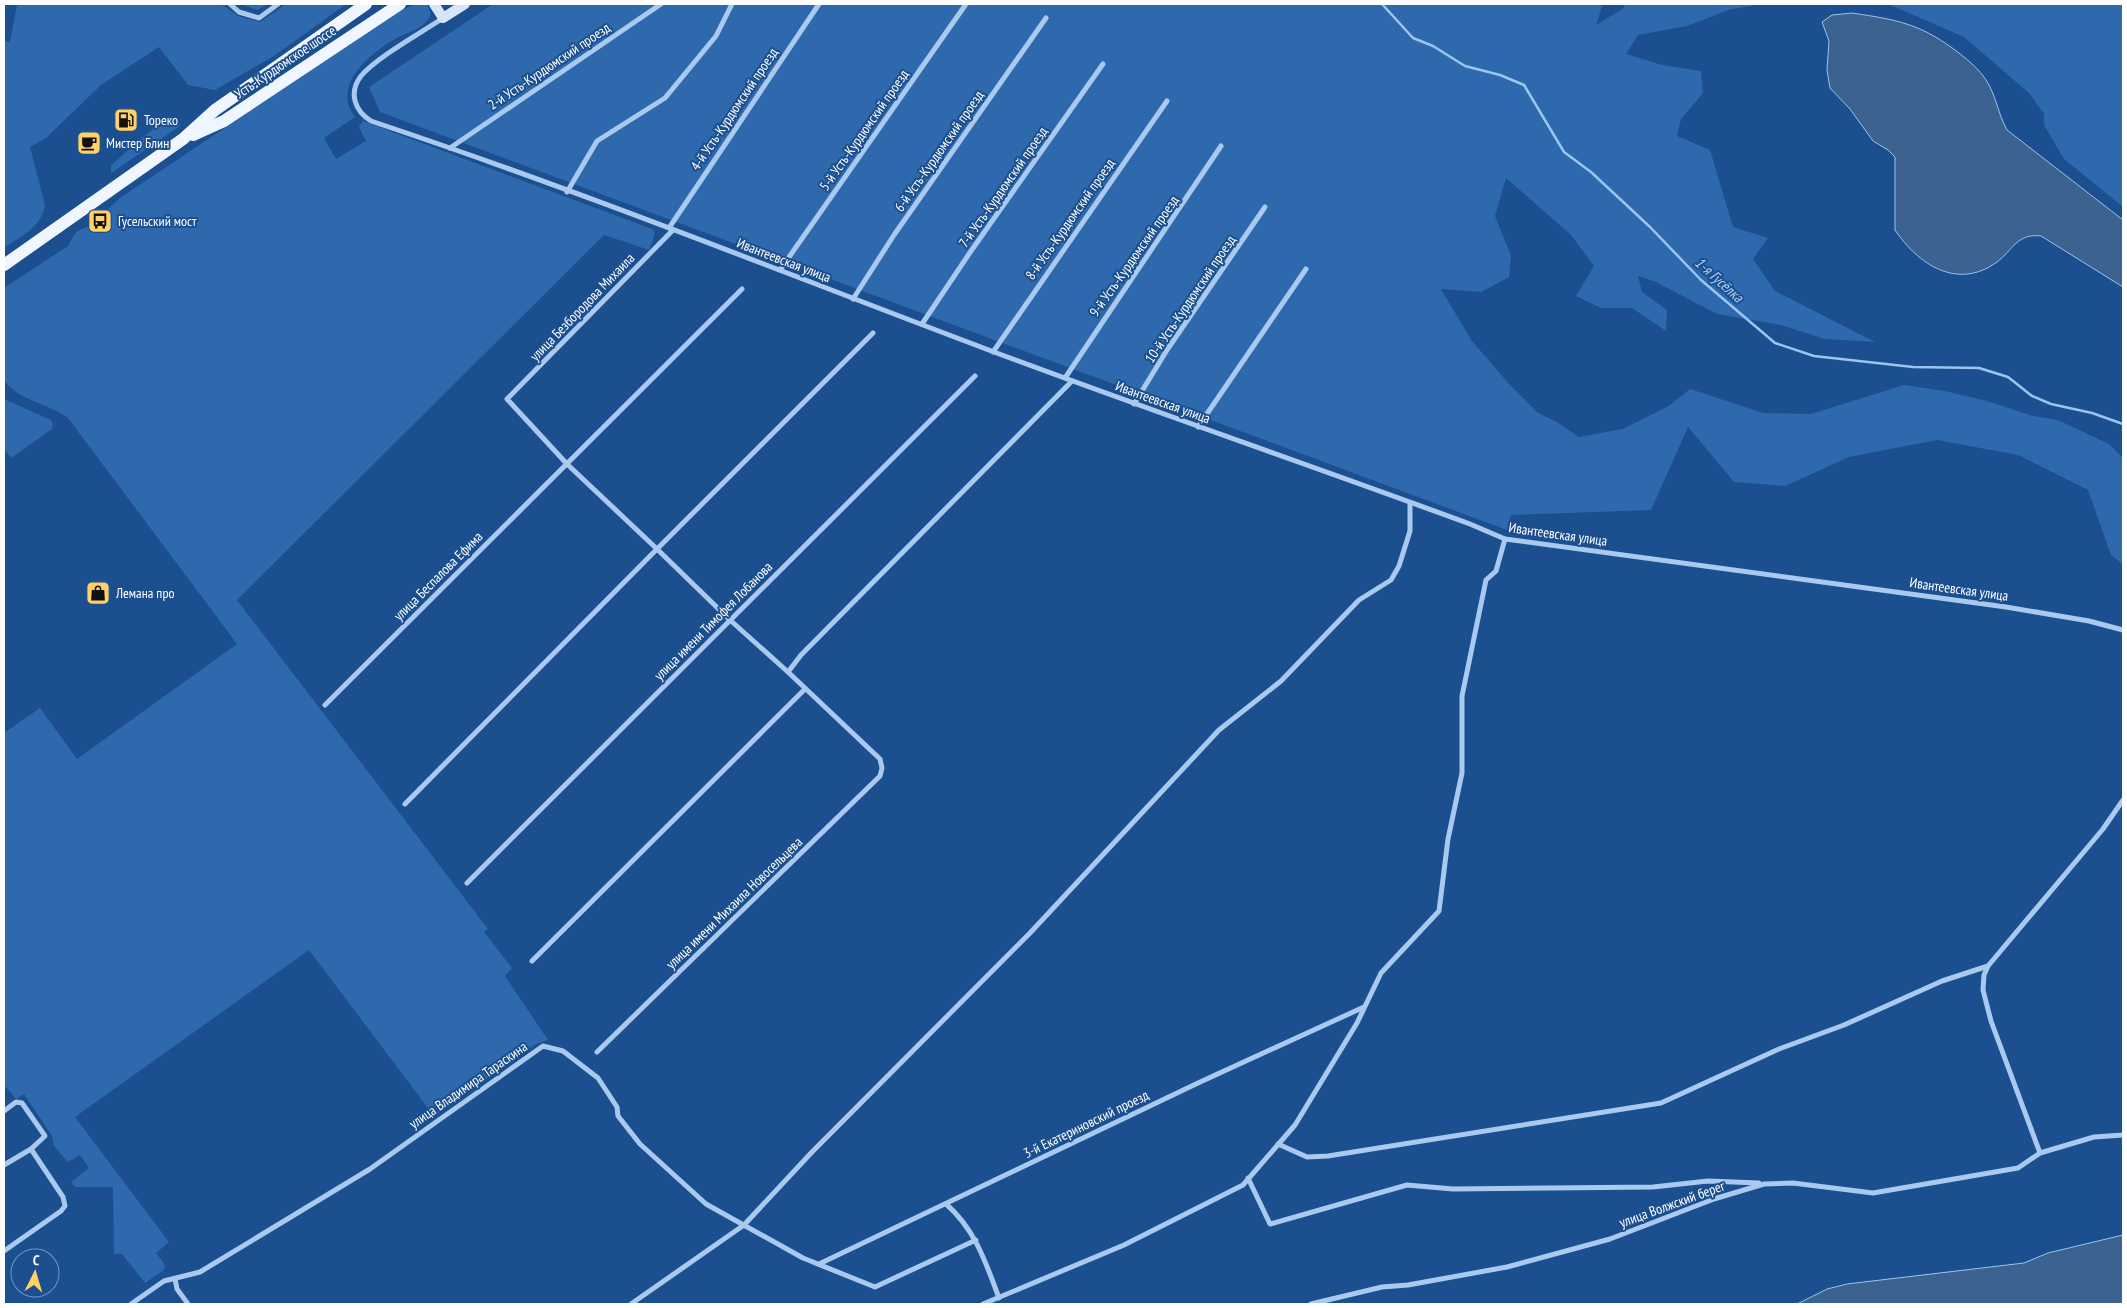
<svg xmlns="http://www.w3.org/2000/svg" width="2127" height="1308" font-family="'PT Sans Narrow',sans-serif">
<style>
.green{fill:#2e69ad}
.water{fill:#3c6290;stroke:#9cc4f0}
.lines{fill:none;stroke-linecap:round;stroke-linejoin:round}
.stream{stroke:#9cc4f0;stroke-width:2.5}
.street{stroke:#a9c9ee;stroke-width:5}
.secondary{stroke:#d6e6fa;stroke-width:10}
.primary{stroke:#f0f6ff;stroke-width:12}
.labels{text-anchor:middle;stroke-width:4;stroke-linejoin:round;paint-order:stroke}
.street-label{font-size:14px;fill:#fff;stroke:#1b4f8f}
.poi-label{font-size:14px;fill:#fff;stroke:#1b4f8f;text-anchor:start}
.water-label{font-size:15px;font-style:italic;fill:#b5d3f5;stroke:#1b4f8f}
</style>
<rect width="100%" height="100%" fill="#1b4f8f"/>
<g class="green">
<path d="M 17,4 L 221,4 L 238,16 L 260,22 L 286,4 L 346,4 L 274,56 L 215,90 L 188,85 L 159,47 L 101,85 L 46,138 L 30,147 L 45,205 C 42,227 21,236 4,248 L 4,41 L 10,42 Z"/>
<polygon points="241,4 269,4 257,10"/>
<path d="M 415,4 L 427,4 L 431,13 C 425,30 409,31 395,39 C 369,54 331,86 355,117 L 324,138 L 336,159 L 366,141 L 359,127 L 363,121 L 652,229 L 655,233 L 649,250 L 604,235 L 237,600 L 488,929 L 484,932 L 512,968 L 505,976 L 548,1040 L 536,1044 L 434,1116 L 309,950 L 75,1117 L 169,1242 L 156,1253 L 165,1265 L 164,1270 L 145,1283 L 122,1254 L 114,1254 L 113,1187 L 75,1187 L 71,1182 L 89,1168 L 80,1155 L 68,1162 L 54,1146 L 52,1136 L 24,1094 L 16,1099 L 4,1085 L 4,733 L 40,708 L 77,759 L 237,644 L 68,418 C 48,403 18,401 4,380 L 4,288 L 68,246 L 76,232 L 91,225 L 120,198 L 400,11 Z"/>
<polygon points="493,4 1603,4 1596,25 1624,8 1624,4 1762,4 1728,10 1687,26 1638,35 1626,54 1662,65 1701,71 1703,93 1681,119 1677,136 1710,150 1733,227 1768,238 1753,259 1775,291 1875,342 1825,339 1781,325 1717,314 1656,282 1638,276 1642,292 1667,310 1666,331 1632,308 1601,308 1576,296 1594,266 1571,235 1506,178 1495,216 1511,256 1509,277 1481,292 1441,289 1472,341 1511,386 1538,413 1557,422 1579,437 1623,429 1669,406 1690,389 1763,413 1811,414 1904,385 1945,391 1987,401 2033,416 2058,420 2109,444 2123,458 2123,565 2111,555 2088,490 2018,455 1937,440 1849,457 1785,486 1734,482 1688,427 1651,510 1511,515 1507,530 380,112 369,87"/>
<polygon points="1888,4 2123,4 2123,207 2064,159 2044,125 2044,114 2029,93 1964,37"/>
<polygon points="178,120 180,126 111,173 111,165 153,129"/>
<polygon points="4,399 51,420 53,424 52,429 11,458 4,449"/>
</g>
<g class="water">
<path d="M 1852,13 C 1899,20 1921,24 1959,53 C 1969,61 1979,69 1986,80 C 1996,95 1998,114 2007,130 L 2123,220 L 2123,287 L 2041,236 C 2017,233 2013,250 1997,262 C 1957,291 1918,264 1895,230 L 1895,157 L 1888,150 L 1873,141 L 1850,109 L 1830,88 L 1827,70 L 1829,41 L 1822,22 L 1832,15 Z"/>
<polygon points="2123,1235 2123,1304 1797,1304 1827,1289 1847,1284 2024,1263 2048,1253"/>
</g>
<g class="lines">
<polyline class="stream" points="1382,4 1413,38 1433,46 1465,66 1500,75 1524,85 1564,152 1591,172 1650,227 1701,280 1775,343 1814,356 1913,367 1979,368 2008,377 2032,396 2051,404 2092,413 2123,424"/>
<g class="street">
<polyline points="230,4 239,12 259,18 278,4"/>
<path d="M 443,18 C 421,33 377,57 361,76 C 348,93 355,111 371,121 C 581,191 787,274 994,352 C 1152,411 1312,466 1470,524 L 1505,539 L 2006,607 L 2089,621 L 2123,630"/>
<polyline points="450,148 661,4"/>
<polyline points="567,192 597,141 665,98 716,36 732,4"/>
<polyline points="669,228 819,4"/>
<polyline points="673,230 507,399 567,464 657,549 873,333"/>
<polyline points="780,270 966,4"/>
<polyline points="853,299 894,235 1046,18"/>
<polyline points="922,324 971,251 1103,64"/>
<polyline points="993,352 1167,101"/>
<polyline points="1065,378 1221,146"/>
<polyline points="1134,404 1167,350 1265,207"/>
<polyline points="1198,427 1306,269"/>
<polyline points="788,672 801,655 1072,381"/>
<polyline points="325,705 742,289"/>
<polyline points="405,804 657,549 730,620 788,672 880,759 882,768 880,776 597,1052"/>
<polyline points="467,883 975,376"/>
<polyline points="532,961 805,689"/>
<polyline points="4,1111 16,1102 22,1103 45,1136 31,1149 4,1165"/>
<polyline points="1278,1144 1307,1157 1328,1156 1661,1103 1779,1049 1844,1025 1942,981 1988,966"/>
<polyline points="2040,1153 1991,1021 1983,990 1984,975 1988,966 2103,829 2123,800"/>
<polyline points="1248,1178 1270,1224 1407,1185 1453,1189 1653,1187 1708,1181 1759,1183"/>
<path d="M 946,1204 C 975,1229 986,1263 999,1298"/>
<polyline points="4,1251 61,1211 65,1206 63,1197 31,1149"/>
<polyline points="819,1264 1198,1083 1364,1007"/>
<polyline points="175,1279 177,1289 188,1304"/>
<polyline points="131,1304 164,1281 200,1272 370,1169 543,1046 563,1051 598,1078 617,1107 618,1116 640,1144 706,1204 803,1258 875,1287 976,1240"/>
<polyline points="631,1304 744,1225 812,1152 1030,933 1219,730 1281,681 1359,600 1391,580 1399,566 1410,531 1410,503"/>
<polyline points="983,1304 1124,1245 1243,1185 1295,1125 1357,1023 1381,973 1439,911 1448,839 1462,773 1462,696 1486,580 1496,571 1505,539"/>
<polyline points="1311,1304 1382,1287 1408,1285 1507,1267 1610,1239 1714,1199 1764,1184 1793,1183 1873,1193 2018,1168 2040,1153 2094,1137 2123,1135"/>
</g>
<polyline class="secondary" points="434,4 443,18 465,4"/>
<g class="primary">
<polyline points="193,135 224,121 400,4"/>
<polyline points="4,265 183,139 215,110 366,4"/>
</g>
</g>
<defs>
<g id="fuel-square" transform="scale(1.25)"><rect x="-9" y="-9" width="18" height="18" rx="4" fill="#ffd166" stroke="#1b4f8f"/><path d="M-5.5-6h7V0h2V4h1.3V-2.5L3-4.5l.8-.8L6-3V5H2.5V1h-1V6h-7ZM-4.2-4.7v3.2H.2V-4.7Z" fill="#111"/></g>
<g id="cafe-square" transform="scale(1.25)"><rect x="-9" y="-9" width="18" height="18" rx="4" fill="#ffd166" stroke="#1b4f8f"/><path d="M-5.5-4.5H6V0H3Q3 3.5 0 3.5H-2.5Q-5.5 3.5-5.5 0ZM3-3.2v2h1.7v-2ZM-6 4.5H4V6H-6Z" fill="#111"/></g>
<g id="bus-square" transform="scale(1.25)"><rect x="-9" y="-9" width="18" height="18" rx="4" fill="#ffd166" stroke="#1b4f8f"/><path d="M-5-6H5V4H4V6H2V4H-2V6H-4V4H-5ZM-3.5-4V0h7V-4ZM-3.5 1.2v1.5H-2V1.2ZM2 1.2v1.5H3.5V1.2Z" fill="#111"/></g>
<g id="shop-square" transform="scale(1.25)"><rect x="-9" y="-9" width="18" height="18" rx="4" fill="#ffd166" stroke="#1b4f8f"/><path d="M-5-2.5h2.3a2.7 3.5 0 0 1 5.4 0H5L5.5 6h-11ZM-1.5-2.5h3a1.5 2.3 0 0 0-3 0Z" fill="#111"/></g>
</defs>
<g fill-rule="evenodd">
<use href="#fuel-square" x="126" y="120"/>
<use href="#cafe-square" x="89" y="143"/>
<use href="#bus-square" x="100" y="221"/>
<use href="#shop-square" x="98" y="593"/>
</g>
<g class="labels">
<g class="street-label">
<text transform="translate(285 62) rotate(-34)" y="5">Усть-Курдюмское шоссе</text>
<text transform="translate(549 66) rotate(-34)" y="5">2-й Усть-Курдюмский проезд</text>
<text transform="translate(734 109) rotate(-56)" y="5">4-й Усть-Курдюмский проезд</text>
<text transform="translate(864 130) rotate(-55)" y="5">5-й Усть-Курдюмский проезд</text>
<text transform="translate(939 151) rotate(-55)" y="5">6-й Усть-Курдюмский проезд</text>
<text transform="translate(1003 187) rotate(-55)" y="5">7-й Усть-Курдюмский проезд</text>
<text transform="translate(1070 219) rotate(-55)" y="5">8-й Усть-Курдюмский проезд</text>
<text transform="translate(1134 256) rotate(-55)" y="5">9-й Усть-Курдюмский проезд</text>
<text transform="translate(784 260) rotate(21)" y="5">Ивантеевская улица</text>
<text transform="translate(1190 299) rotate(-56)" y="5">10-й Усть-Курдюмский проезд</text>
<text transform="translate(582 307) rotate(-46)" y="5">улица Безбородова Михаила</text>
<text transform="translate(1163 402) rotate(20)" y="5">Ивантеевская улица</text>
<text transform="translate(1558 534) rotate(8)" y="5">Ивантеевская улица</text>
<text transform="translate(438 576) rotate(-45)" y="5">улица Беспалова Ефима</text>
<text transform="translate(1959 589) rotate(8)" y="5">Ивантеевская улица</text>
<text transform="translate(713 621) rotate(-45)" y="5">улица имени Тимофея Лобанова</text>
<text transform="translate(734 903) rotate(-44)" y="5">улица имени Михаила Новосельцева</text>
<text transform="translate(468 1085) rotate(-35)" y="5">улица Владимира Тараскина</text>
<text transform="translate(1086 1124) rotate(-26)" y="5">3-й Екатериновский проезд</text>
<text transform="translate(1672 1204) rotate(-20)" y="5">улица Волжский берег</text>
</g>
<g class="poi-label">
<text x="144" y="125">Тореко</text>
<text x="106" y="148">Мистер Блин</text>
<text x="118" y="226">Гусельский мост</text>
<text x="116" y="598">Лемана про</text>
</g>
<g class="water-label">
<text transform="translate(1719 280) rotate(42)" y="5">1-я Гусёлка</text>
</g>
</g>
<rect width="2127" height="1308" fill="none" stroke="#ffffff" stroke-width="10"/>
<g transform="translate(35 1273) rotate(5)"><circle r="24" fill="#1b4f8f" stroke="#7695bc"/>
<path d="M0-4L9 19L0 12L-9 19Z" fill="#ffd166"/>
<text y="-8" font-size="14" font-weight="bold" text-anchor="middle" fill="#ffffff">С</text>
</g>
</svg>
